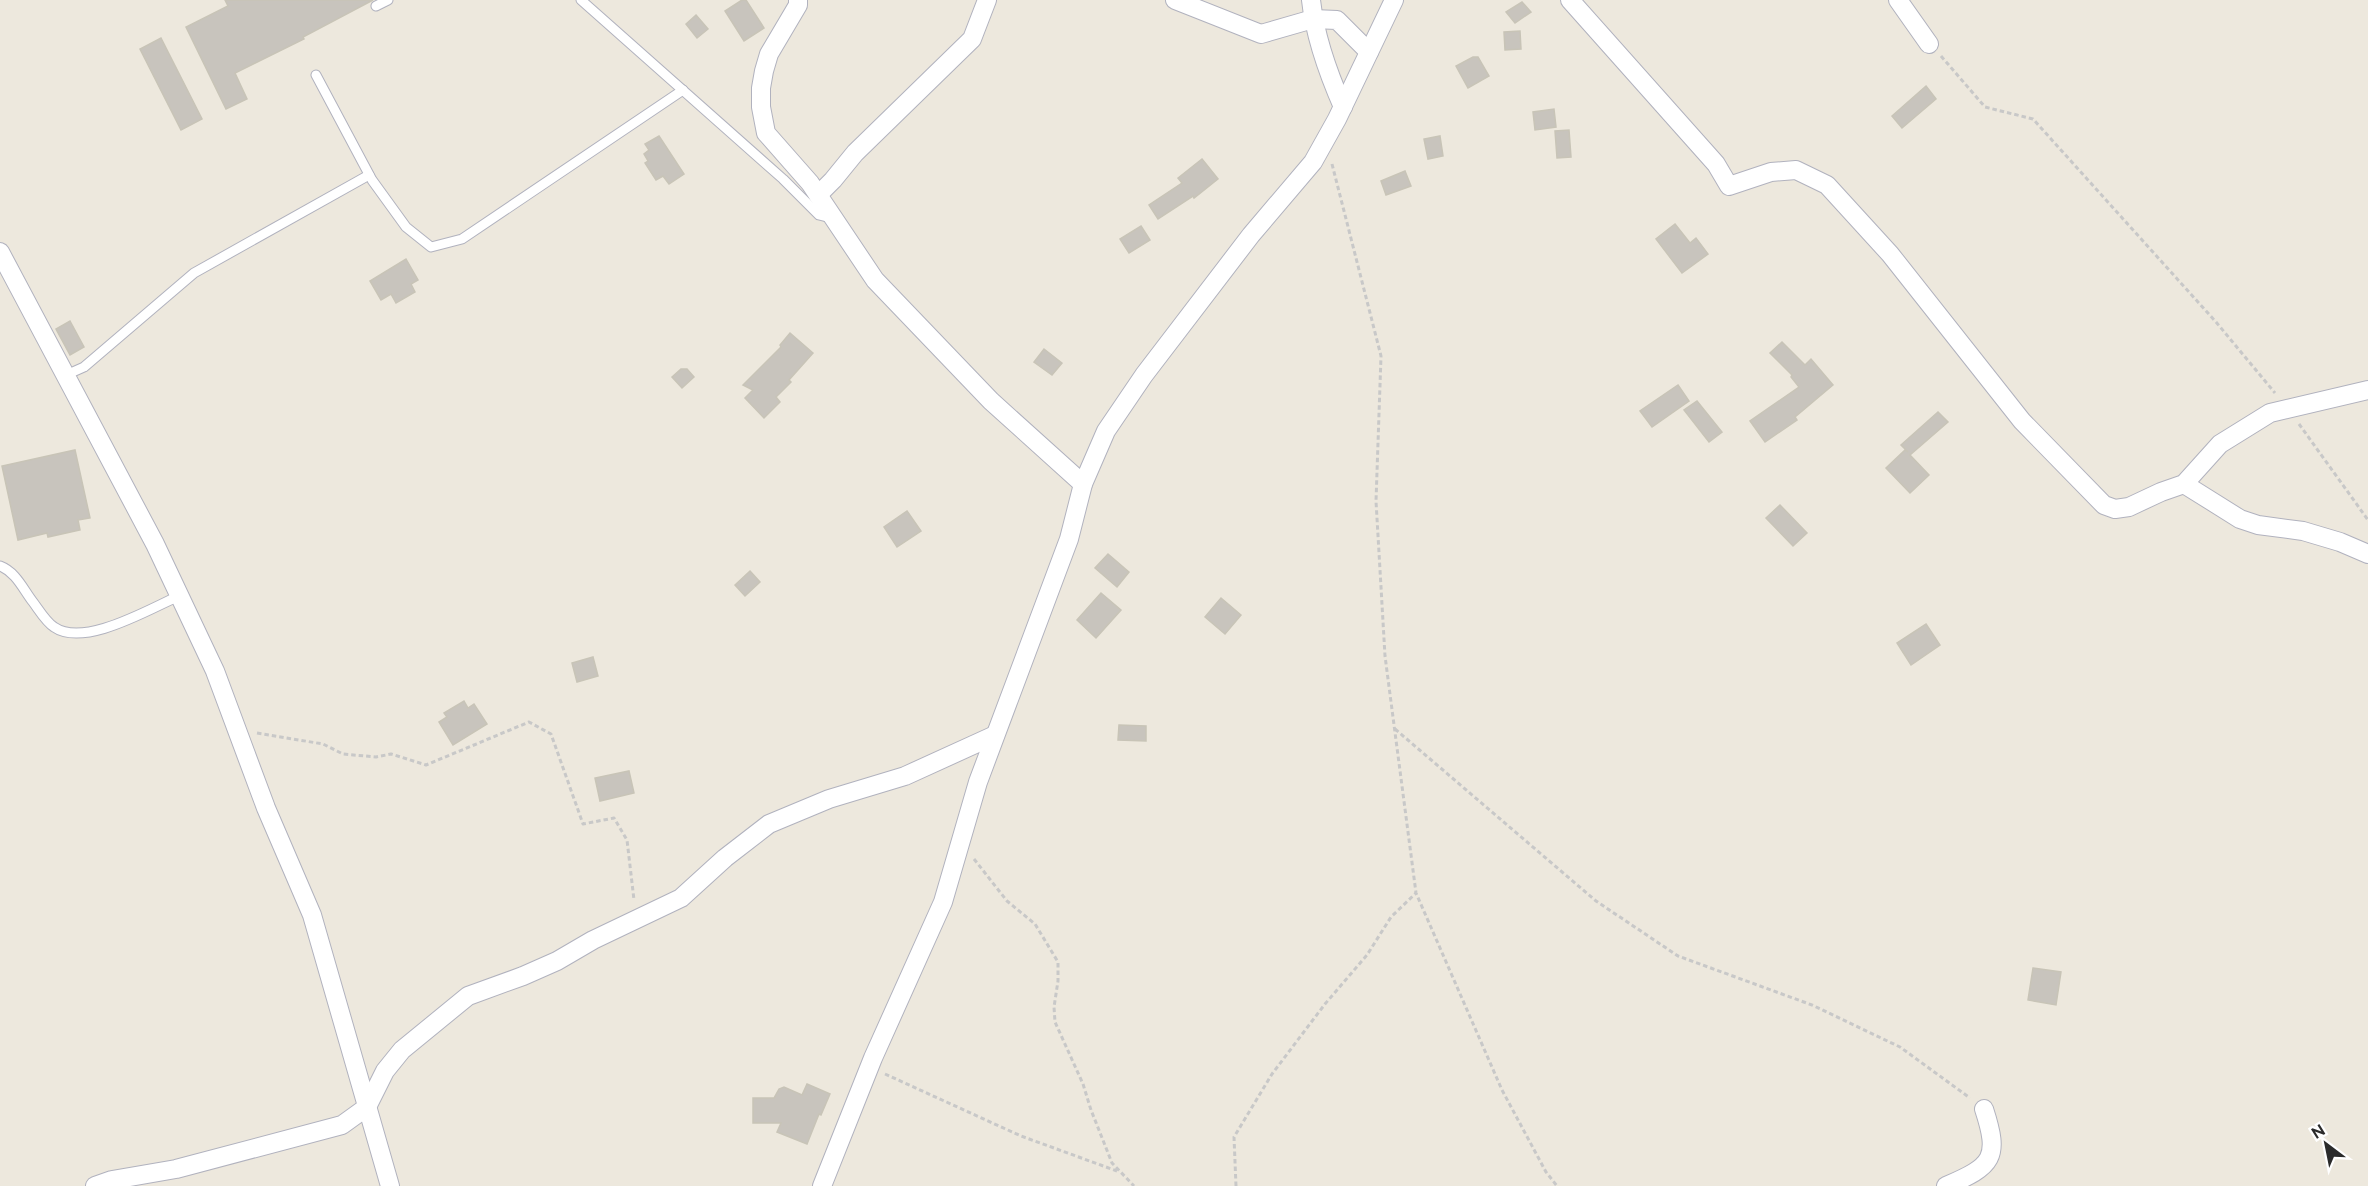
<svg xmlns="http://www.w3.org/2000/svg" width="2368" height="1186" font-family="Raleway,sans-serif">
<style>
.building{fill:#c8c4bd;stroke:#c8c4b7;stroke-width:1.5}
.lines{fill:none;stroke-linecap:round;stroke-linejoin:round}
.service-casing{stroke:#b1b2be;stroke-width:11}
.minor-casing{stroke:#b1b2be;stroke-width:20}
.path{stroke:#c8c8c8;stroke-width:3;stroke-dasharray:4.5 3;stroke-linecap:butt}
.service{stroke:#fff;stroke-width:9}
.minor{stroke:#fff;stroke-width:18}
</style>
<rect width="100%" height="100%" fill="#ede8dd"/>
<g class="building">
<polygon points="225,0 373,0 303,37 304,39 235,73 247,99 226,109 186,27 228,6"/>
<polygon points="742,0 746,0 764,28 744,41 725,11"/>
<polygon points="1522,2 1531,12 1515,23 1506,12"/>
<polygon points="696,15 708,29 697,38 686,24"/>
<polygon points="1520,31 1521,49 1505,50 1504,32"/>
<polygon points="161,38 202,119 181,130 140,49"/>
<polygon points="1473,57 1478,57 1489,76 1468,88 1456,66"/>
<polygon points="1926,86 1936,99 1902,128 1892,116"/>
<polygon points="1554,109 1556,127 1535,130 1533,112"/>
<polygon points="1569,130 1571,157 1557,158 1555,131"/>
<polygon points="659,136 684,174 669,184 663,176 656,180 645,163 648,161 644,154 649,150 645,144"/>
<polygon points="1440,136 1443,156 1428,159 1424,139"/>
<polygon points="1202,159 1218,179 1194,198 1193,196 1158,219 1149,205 1182,183 1178,178"/>
<polygon points="1405,171 1411,186 1386,195 1381,181"/>
<polygon points="1675,224 1690,243 1696,238 1708,254 1682,273 1656,239"/>
<polygon points="1141,226 1150,240 1129,253 1120,239"/>
<polygon points="406,259 418,280 411,284 415,292 396,303 391,294 381,300 370,281"/>
<polygon points="70,321 84,347 70,355 56,329"/>
<polygon points="790,333 813,353 789,380 791,382 776,397 780,402 764,418 745,398 753,390 743,385 781,347 780,345"/>
<polygon points="1782,342 1805,365 1811,359 1833,385 1795,417 1797,420 1765,442 1750,421 1799,387 1791,377 1792,375 1770,353"/>
<polygon points="1044,349 1062,363 1052,375 1034,362"/>
<polygon points="681,369 687,369 694,377 682,388 672,377"/>
<polygon points="1678,385 1689,401 1652,427 1640,411"/>
<polygon points="1697,401 1722,432 1709,442 1684,410"/>
<polygon points="1938,412 1948,422 1910,455 1929,475 1910,493 1886,468 1905,450 1908,452 1901,445"/>
<polygon points="75,450 90,518 78,520 80,530 48,537 47,533 18,540 2,466"/>
<polygon points="1780,505 1807,533 1793,546 1766,518"/>
<polygon points="907,511 921,531 897,547 884,527"/>
<polygon points="1108,554 1129,572 1117,587 1095,568"/>
<polygon points="750,571 760,582 745,596 735,585"/>
<polygon points="1101,593 1121,610 1096,638 1077,620"/>
<polygon points="1221,598 1241,615 1225,634 1205,617"/>
<polygon points="1926,624 1940,645 1911,665 1897,643"/>
<polygon points="593,657 598,676 577,682 572,663"/>
<polygon points="464,701 468,708 474,704 487,724 453,745 439,722 447,717 444,713"/>
<polygon points="1119,725 1146,726 1146,741 1118,740"/>
<polygon points="629,771 634,793 600,801 595,778"/>
<polygon points="2033,968 2061,972 2056,1005 2028,1000"/>
<polygon points="807,1084 830,1094 821,1115 819,1114 807,1144 777,1132 781,1123 753,1123 753,1098 774,1098 779,1089 784,1087 802,1095"/>
</g>
<g class="lines">
<g class="service-casing">
<g id="service">
<polyline points="581,0 783,179 819,215 831,218"/>
<polyline points="376,6 388,0"/>
<polyline points="316,75 372,180 406,227 431,247 462,239 683,90"/>
<polyline points="66,375 84,367 194,273 369,175"/>
<path d="M 0,566 C 16,572 23,589 33,602 C 39,610 46,622 54,627 C 84,648 149,609 179,596"/>
</g>
</g>
<g class="minor-casing">
<g id="minor">
<polyline points="798,0 798,5 769,54 764,71 761,88 761,107 766,133 810,183 875,280 991,401 1083,484"/>
<polyline points="1175,0 1261,34 1313,19 1337,20 1369,52"/>
<path d="M 1311,0 C 1315,37 1328,73 1343,107"/>
<polyline points="1570,0 1716,164 1729,186 1771,172 1796,170 1827,185 1890,254 2022,421 2104,505 2115,509 2129,507 2161,492 2184,484 2220,444 2270,413 2368,390"/>
<polyline points="1898,0 1929,44"/>
<polyline points="818,195 833,180 855,153 972,39 987,0"/>
<polyline points="0,252 155,544 215,671 266,808 312,915 390,1186"/>
<polyline points="2184,484 2240,519 2258,525 2303,531 2340,542 2368,554"/>
<polyline points="95,1186 112,1180 176,1169 342,1125 367,1107 385,1071 402,1050 468,996 523,976 557,961 593,940 681,898 725,858 769,824 829,799 905,776 995,735"/>
<polyline points="822,1186 873,1058 943,902 978,782 1069,539 1083,484 1106,431 1144,375 1251,235 1313,162 1337,119 1394,0"/>
<path d="M 1946,1186 C 1993,1166 2000,1158 1984,1109"/>
</g>
</g>
<g class="path">
<polyline points="1941,56 1985,107 2033,119 2216,322 2275,393"/>
<polyline points="1332,164 1381,356 1376,501 1385,656 1416,893 1502,1090 1546,1172 1557,1186"/>
<polyline points="2299,424 2368,520"/>
<polyline points="1395,729 1596,901 1678,956 1812,1005 1900,1047 1970,1098"/>
<polyline points="257,733 323,744 343,754 376,757 391,754 426,765 529,722 551,734 583,824 614,818 627,840 634,900"/>
<polyline points="974,859 1007,901 1035,924 1058,962 1058,981 1054,1007 1055,1022 1083,1084 1091,1110 1112,1163 1134,1186"/>
<polyline points="885,1074 1021,1136 1117,1171"/>
<polyline points="1236,1186 1234,1137 1272,1074 1325,1004 1367,955 1391,917 1416,893"/>
</g>
<use href="#service" class="service"/>
<use href="#minor" class="minor"/>
</g>
<g transform="translate(2326 1144) rotate(328)" stroke="#ffffff" stroke-width="4.5" paint-order="stroke">
<path d="M0-4.5L10 22L0 15L-10 22Z" fill="#2b2b2b"/>
<text y="-9" font-size="16" font-weight="bold" text-anchor="middle" fill="#2b2b2b">N</text>
</g>
</svg>
